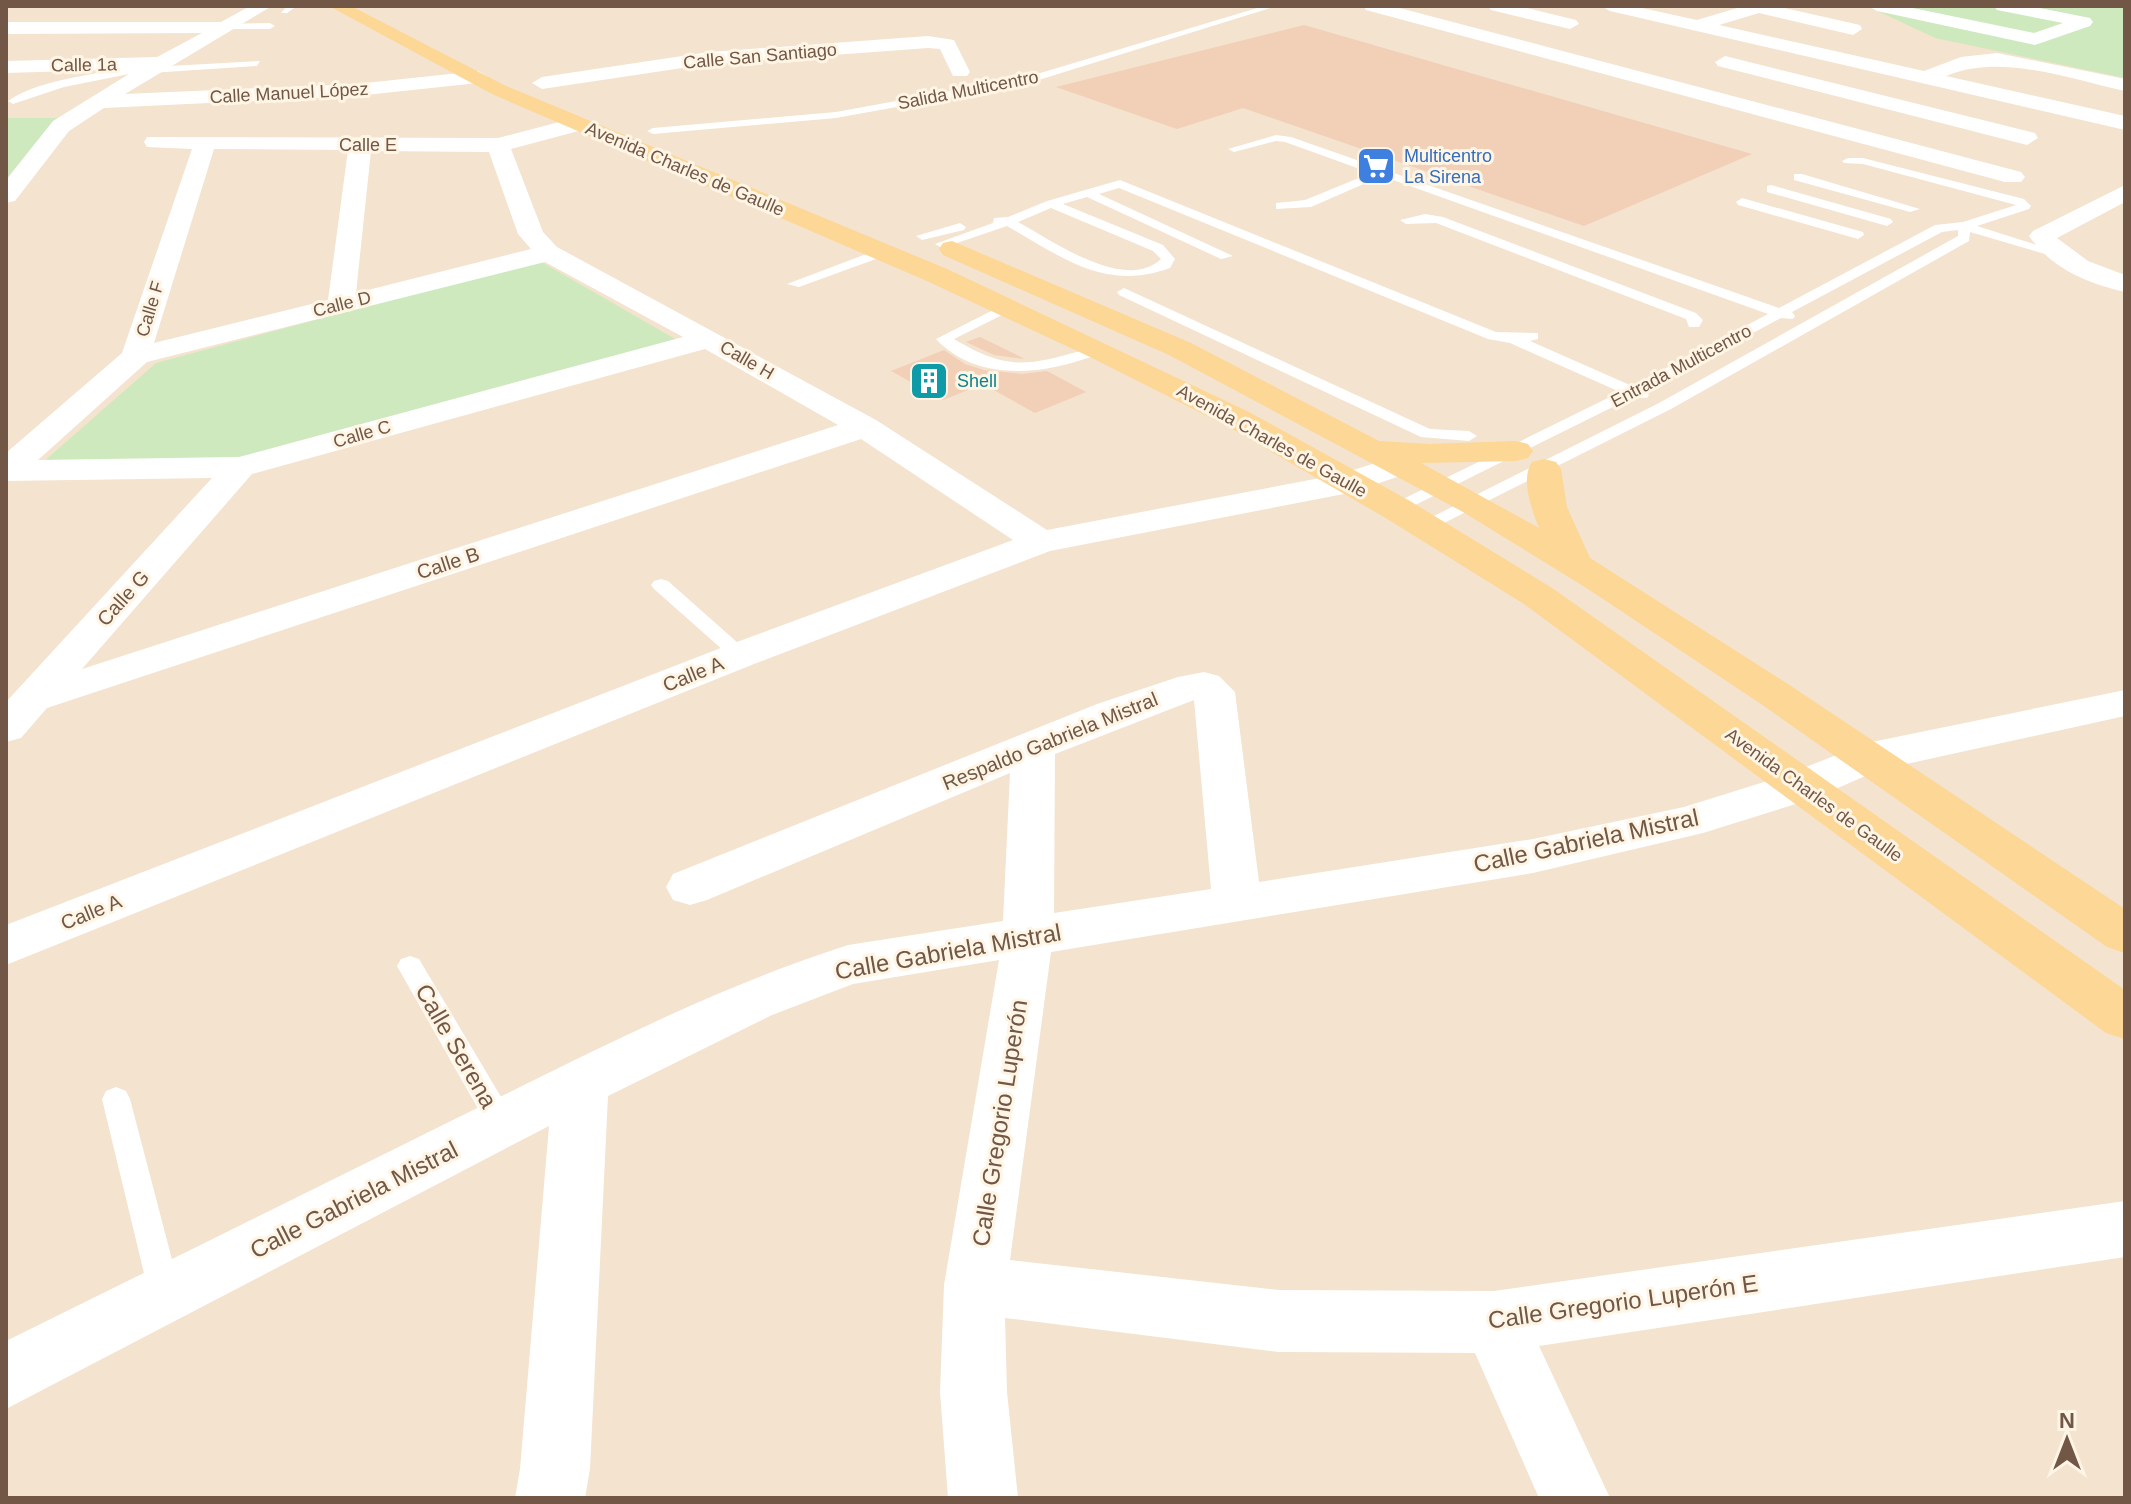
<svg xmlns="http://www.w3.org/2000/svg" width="2131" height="1504" font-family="Helvetica,sans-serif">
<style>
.residential{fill:#f4e3ce}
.green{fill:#cfe9be}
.building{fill:#f2cfb7}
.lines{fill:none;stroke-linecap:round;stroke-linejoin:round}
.lane{fill:#fff;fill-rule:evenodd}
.street{fill:#fff;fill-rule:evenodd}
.primary{fill:#fcd796;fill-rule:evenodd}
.labels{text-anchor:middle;stroke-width:6;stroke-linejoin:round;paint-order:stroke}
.far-street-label{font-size:18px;fill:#725747;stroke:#fff5e5}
.far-shop-label{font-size:18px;fill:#366cbe;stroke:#fff5e5;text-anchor:start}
.far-culture-label{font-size:18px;fill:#0d838f;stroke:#fff5e5;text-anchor:start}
.street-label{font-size:20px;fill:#725747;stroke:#fff5e5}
.near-street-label{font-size:24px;fill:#725747;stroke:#fff5e5}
</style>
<rect width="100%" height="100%" fill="#fcf1df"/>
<rect class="residential" x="6" y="6" width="2119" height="1492"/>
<g class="green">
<polygon points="1867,6 2125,6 2125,78 1935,38"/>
<polygon points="6,118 63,118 6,186"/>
<polygon points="538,260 677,340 262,456 42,463 156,363"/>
</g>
<g class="building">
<polygon points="1304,25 1752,154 1584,226 1243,108 1177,129 1056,87"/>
<polygon points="980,337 1021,357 1024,359 994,355 966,342"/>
<polygon points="944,350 965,364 984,370 1022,374 1047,371 1086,392 1035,413 983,384 943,400 891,371"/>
</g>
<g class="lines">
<g class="lane">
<polygon points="287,6 297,6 287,13 281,13"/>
<polygon points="1264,6 1277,6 1029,83 836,118 653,134 647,131 653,128 836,112 1027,77"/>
<polygon points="223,24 270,23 275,26 270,29 220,29"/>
<path d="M 146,61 L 151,64 L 139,72 L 64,87 L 13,104 L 8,101 C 44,76 104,76 146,61 Z"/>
<polygon points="260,61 257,66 150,73 145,70 150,67"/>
<path d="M 1276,135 L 1291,137 L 1779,308 L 1935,225 L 1963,222 L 2016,205 L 1863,164 L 1844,163 L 1842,161 L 1848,158 L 1863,158 L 2024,199 L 2031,206 L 2029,209 L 1977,226 L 2059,252 L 2052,256 L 1970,232 L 1969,241 L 1671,409 L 1426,532 L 1417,527 L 1420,523 L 1659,403 L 1958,236 L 1958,230 L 1942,232 L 1792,312 L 1795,316 L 1793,319 L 1781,318 L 1645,391 L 1649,395 L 1647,398 L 1633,397 L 1397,514 L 1391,513 L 1388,509 L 1391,505 L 1620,392 L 1510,343 L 1488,339 L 1119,188 L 1099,194 L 1233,256 L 1221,259 L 1087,197 L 1063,204 L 1163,245 L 1175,259 L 1170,268 C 1104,292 1062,257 1007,226 L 942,248 L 935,244 L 993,223 L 994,218 L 1008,217 L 1047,201 L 1120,180 L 1496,332 L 1538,333 L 1538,339 L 1530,341 L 1632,386 L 1768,314 L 1382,176 L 1311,207 L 1276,209 L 1276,203 L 1305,200 L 1371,173 L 1285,142 L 1276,141 L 1234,152 L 1228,149 ZM 1051,208 L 1153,251 L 1161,259 C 1125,293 1051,240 1018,222 Z"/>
<polygon points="1794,174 1802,174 1920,209 1910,212 1794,180"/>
<polygon points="1771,185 1891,219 1893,222 1887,226 1767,192 1767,186"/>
<polygon points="1742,198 1863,232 1864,235 1858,239 1738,205 1736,202"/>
<polygon points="1425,214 1443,217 1696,313 1703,320 1699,327 1689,327 1686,319 1436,223 1406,224 1400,220"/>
<polygon points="960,223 966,227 964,230 922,240 916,236"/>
<polygon points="882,248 889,252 887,255 799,287 787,284"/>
<polygon points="1124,288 1430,429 1469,431 1477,436 1469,441 1421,437 1119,295 1117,292"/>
<path d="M 1007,303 L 1014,307 L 1012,310 L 954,339 C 1015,376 1036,362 1099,346 L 1106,350 C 1099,356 1087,358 1078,361 C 1031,376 972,378 936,339 Z"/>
<polygon points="661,579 668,581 747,651 750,655 747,659 733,659 654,589 651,585 654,581"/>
<polygon points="410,956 419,959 513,1117 517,1126 513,1135 503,1138 493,1135 397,966 401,959"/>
<polygon points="116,1087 126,1091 130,1099 181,1294 176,1305 165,1309 154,1305 149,1294 102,1099 106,1091"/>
</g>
<g class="street">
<polygon points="250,6 272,6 125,94 356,84 478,71 488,77 478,83 356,96 104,108 69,131 15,201 6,203 6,180 53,121 137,69 6,73 6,61 157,57 202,33 6,34 6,22 221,22"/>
<polygon points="1363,6 1392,6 2021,172 2025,177 2021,182 2005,182 1366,10"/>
<polygon points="1488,6 1519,6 1576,20 1579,24 1570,29 1491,10"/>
<path d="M 1601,6 L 1633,6 L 1697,20 L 1744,6 L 1776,6 L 1860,25 L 1862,29 L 1853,35 L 1759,13 L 1719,25 L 1924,71 L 1961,57 L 1997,53 L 2125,79 L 2125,91 C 2068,79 2002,53 1946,76 L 2125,116 L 2125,130 L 1610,11 Z"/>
<polygon points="1868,6 1903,6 2034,33 2063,23 1997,10 1994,6 2030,6 2090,18 2093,22 2090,26 2035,45 1877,11"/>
<polygon points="928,36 954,40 970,72 967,76 953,76 940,49 928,48 709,64 542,89 532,83 542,77 709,52"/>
<polygon points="1725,56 2035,133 2038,138 2027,145 1718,66 1715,62"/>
<path d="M 578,117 L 586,119 L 589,124 L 586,129 L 511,149 L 543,232 L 557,247 L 876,420 L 1047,530 L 1341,474 L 1400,455 L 1412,458 L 1417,465 L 1412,472 L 1349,493 L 1050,551 L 754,664 L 6,965 L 6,925 L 726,646 L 1013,540 L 861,439 L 47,708 L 21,738 L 6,742 L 6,702 L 212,478 L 6,481 L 6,453 L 122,353 L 192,149 L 147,147 L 144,142 L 147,137 L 498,138 ZM 214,149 L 348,150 L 328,300 L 154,343 ZM 371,151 L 489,152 L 518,234 L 531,249 L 356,293 ZM 545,262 L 683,337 L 239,457 L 38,460 L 147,362 ZM 705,349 L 838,425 L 82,669 L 252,474 Z"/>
<path d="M 2125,185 L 2125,202 L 2057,238 L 2088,261 L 2125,275 L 2125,292 C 2087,283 2052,269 2029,236 L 2033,231 Z"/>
<path d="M 1204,672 L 1219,676 L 1235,692 L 1259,882 L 1533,839 L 1684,807 L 1783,776 L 1867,743 L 2125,690 L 2125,716 L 1879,770 L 1815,798 L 1703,833 L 1533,873 L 1051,952 L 1010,1260 L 1279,1290 L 1494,1291 L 2125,1201 L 2125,1257 L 1539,1346 L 1610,1498 L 1539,1498 L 1475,1353 L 1279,1352 L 1005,1318 L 1007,1392 L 1018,1498 L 948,1498 L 940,1392 L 944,1285 L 999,960 L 853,984 L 772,1015 L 608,1096 L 590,1469 L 585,1498 L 515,1498 L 520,1469 L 549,1126 L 6,1409 L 6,1341 C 158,1266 310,1191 461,1116 C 588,1054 713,988 848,945 L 1003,921 L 1010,773 L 707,900 L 690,905 L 673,900 L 666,887 L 673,874 L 1097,704 L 1178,677 ZM 1194,700 L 1211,889 L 1054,913 L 1055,754 Z"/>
</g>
<g class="primary">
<polygon points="329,6 351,6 506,86 947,269 1249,412 1410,501 1552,588 2125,990 2125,1039 2106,1033 1524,604 1384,517 1227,426 1088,356 927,281 492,94"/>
<path d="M 952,241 L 1191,343 L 1379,441 L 1430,444 L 1516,441 L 1528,444 L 1533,451 L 1528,458 L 1516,461 L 1421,463 L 1539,528 C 1532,510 1520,479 1532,462 L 1544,459 L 1556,462 L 1561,469 L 1567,507 L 1590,558 L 1791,686 L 2125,909 L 2125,953 L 2107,947 L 1761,704 L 1588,589 L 1463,512 L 1169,355 L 943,255 L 939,249 L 943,243 Z"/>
</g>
</g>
<defs>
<g id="supermarket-square" transform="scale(2)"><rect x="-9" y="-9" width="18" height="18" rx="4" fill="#3f7fe0" stroke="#fff5e5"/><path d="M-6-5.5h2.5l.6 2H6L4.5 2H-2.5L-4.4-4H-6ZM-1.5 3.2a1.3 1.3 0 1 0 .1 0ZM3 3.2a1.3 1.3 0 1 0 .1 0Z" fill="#fff"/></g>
<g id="building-square" transform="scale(2)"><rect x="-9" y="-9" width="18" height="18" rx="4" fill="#0f9aa8" stroke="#fff5e5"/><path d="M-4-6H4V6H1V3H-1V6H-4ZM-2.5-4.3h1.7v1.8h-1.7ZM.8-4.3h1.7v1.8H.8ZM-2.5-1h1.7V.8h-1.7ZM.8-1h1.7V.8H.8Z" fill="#fff"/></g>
</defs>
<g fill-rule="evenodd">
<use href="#supermarket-square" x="1376" y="166"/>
<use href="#building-square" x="929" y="381"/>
</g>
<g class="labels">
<g class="far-street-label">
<text transform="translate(760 56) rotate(-5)" y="6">Calle San Santiago</text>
<text transform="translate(84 65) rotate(-1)" y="6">Calle 1a</text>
<text transform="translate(968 90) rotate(-11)" y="6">Salida Multicentro</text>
<text transform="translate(289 93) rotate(-3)" y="6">Calle Manuel López</text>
<text x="368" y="151">Calle E</text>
<text transform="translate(685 169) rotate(23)" y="6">Avenida Charles de Gaulle</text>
<text transform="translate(342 304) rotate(-14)" y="6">Calle D</text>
<text transform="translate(150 309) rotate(-73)" y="6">Calle F</text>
<text transform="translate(747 360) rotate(30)" y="6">Calle H</text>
<text transform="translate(1681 366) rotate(-28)" y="6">Entrada Multicentro</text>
<text transform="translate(362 434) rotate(-16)" y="6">Calle C</text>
<text transform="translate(1272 441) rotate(29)" y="6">Avenida Charles de Gaulle</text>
<text transform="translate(1814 795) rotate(36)" y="6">Avenida Charles de Gaulle</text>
</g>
<g class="far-shop-label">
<text x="1404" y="162">Multicentro<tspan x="1404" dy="21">La Sirena</tspan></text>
</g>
<g class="far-culture-label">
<text x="957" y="387">Shell</text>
</g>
<g class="street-label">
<text transform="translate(448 563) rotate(-18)" y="7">Calle B</text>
<text transform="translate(123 598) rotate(-48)" y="7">Calle G</text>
<text transform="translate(693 674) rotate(-22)" y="7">Calle A</text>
<text transform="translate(1050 741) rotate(-22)" y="7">Respaldo Gabriela Mistral</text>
<text transform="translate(91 912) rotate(-22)" y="7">Calle A</text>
</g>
<g class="near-street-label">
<text transform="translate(1586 841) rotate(-12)" y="8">Calle Gabriela Mistral</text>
<text transform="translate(948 952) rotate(-10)" y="8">Calle Gabriela Mistral</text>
<text transform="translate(456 1046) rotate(60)" y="8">Calle Serena</text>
<text transform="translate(1000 1123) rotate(-81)" y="8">Calle Gregorio Luperón</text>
<text transform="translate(354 1200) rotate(-27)" y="8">Calle Gabriela Mistral</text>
<text transform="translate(1623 1302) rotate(-8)" y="8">Calle Gregorio Luperón E</text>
</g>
</g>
<rect width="2131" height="1504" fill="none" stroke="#725747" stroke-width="16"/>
<g transform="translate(2067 1440)" stroke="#fff5e5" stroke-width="6" paint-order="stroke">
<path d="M0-6L14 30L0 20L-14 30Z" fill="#725747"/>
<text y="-12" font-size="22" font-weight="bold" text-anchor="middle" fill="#725747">N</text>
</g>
</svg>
